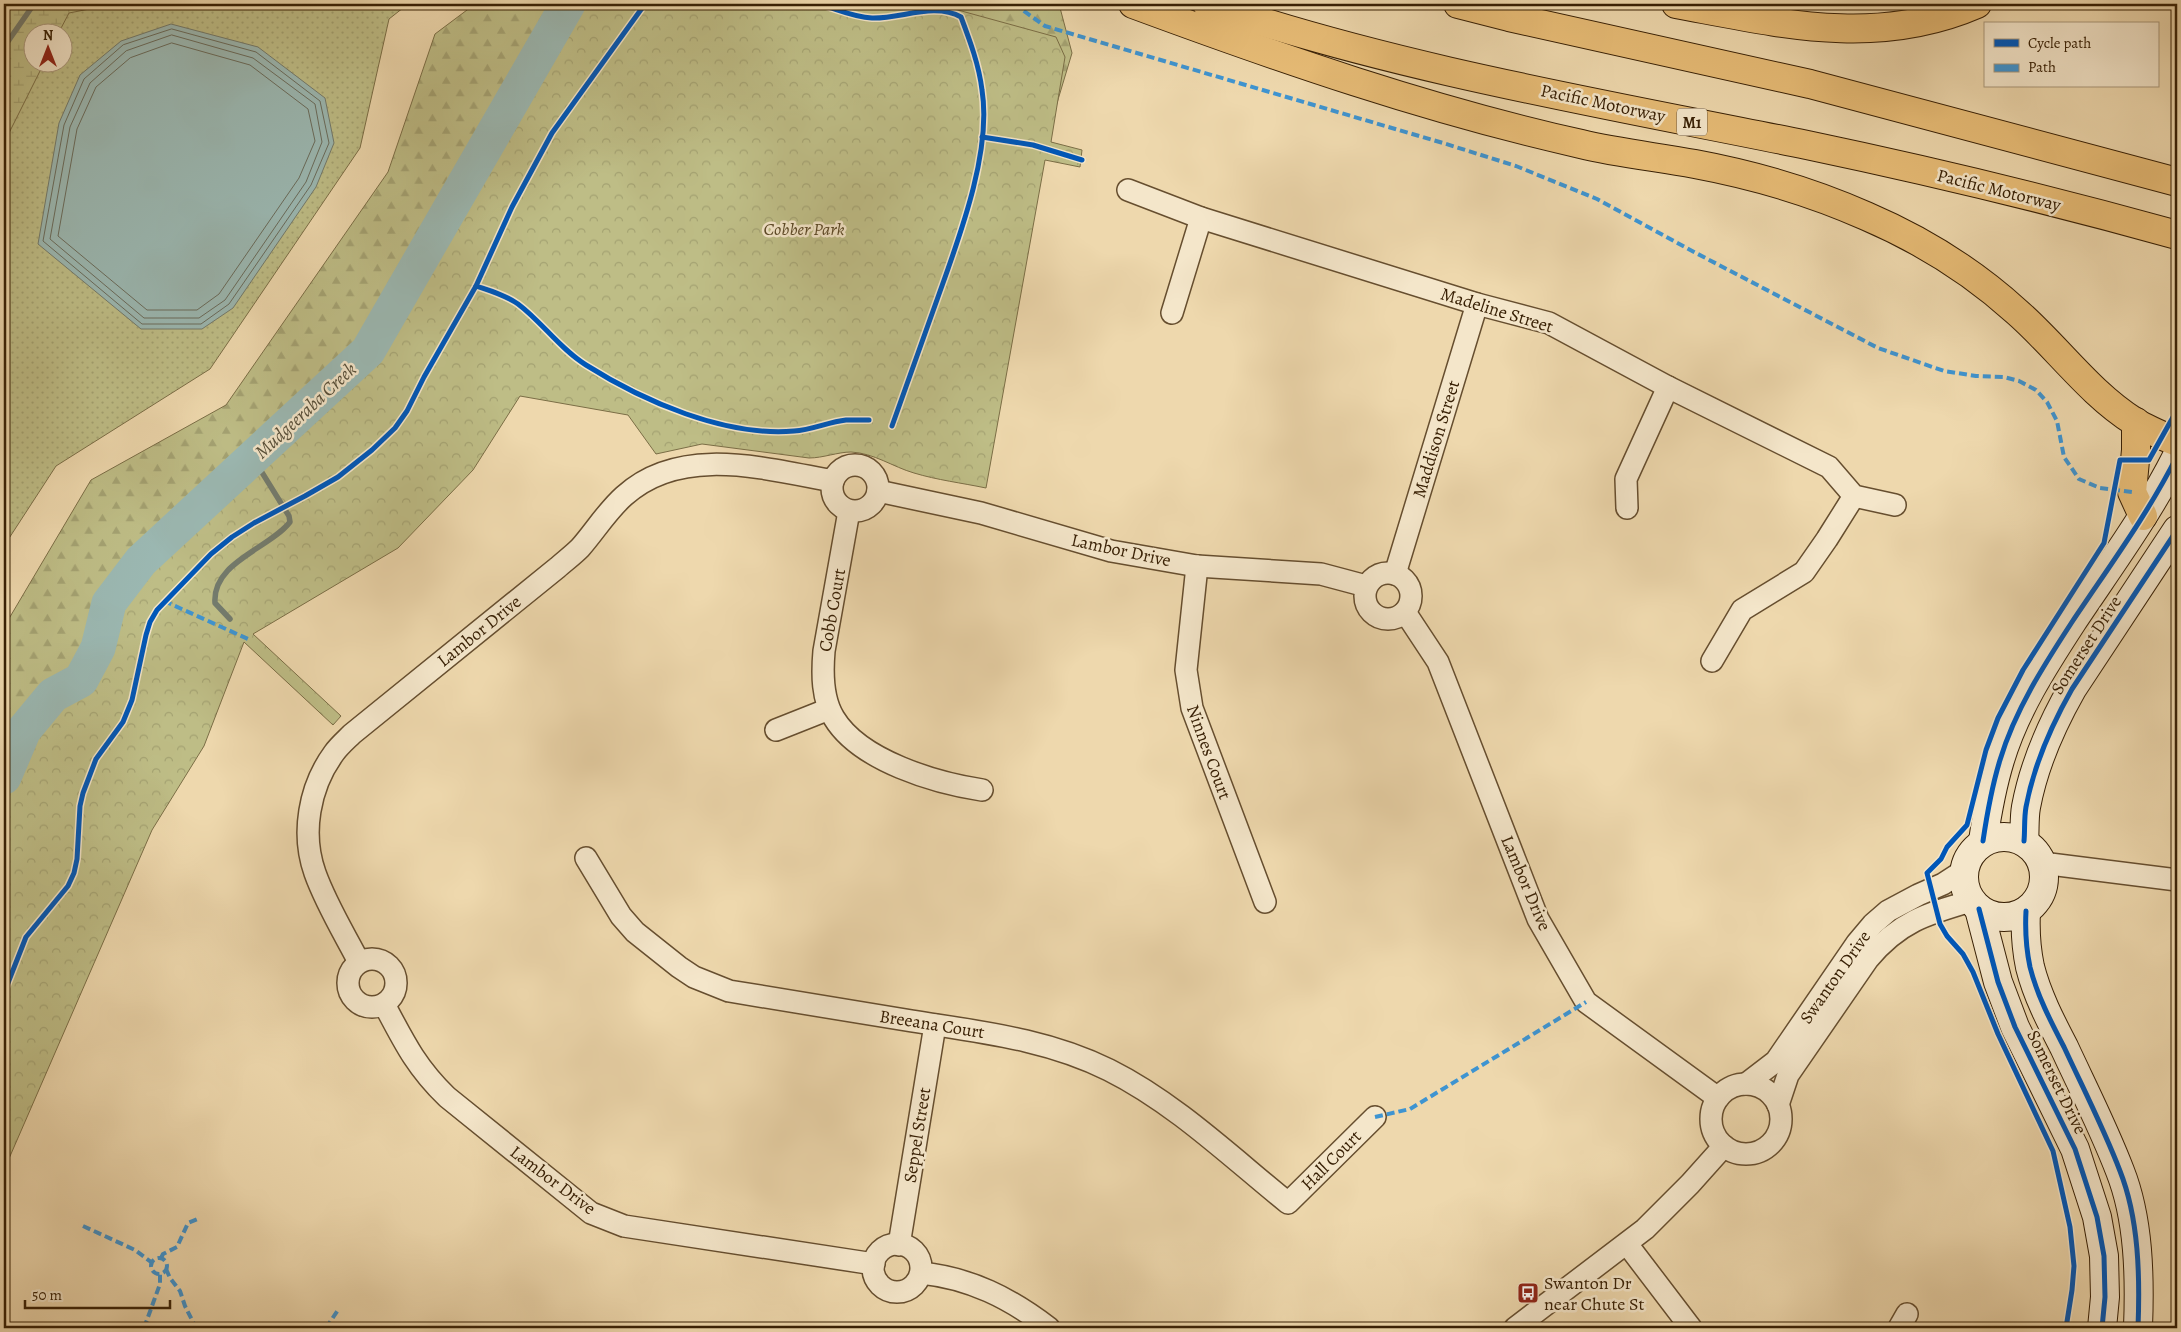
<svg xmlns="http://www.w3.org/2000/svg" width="2181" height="1332" font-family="Alegreya,serif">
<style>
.grass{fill:url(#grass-dots);stroke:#7b6e46;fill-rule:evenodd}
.forest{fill:url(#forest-firs);stroke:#7b6e46}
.wetland{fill:url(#wetland-marsh);stroke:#7b6e46}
.park{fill:url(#park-crowns);stroke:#7b6e46}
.water{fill:#9bb8b2;stroke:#737b6d}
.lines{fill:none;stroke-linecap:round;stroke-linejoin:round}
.shore{stroke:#6a6c5c;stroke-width:1}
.stream{stroke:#737b6d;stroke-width:5.5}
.river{stroke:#9bb8b2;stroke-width:35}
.street-casing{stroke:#664e2f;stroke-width:24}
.secondary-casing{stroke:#382005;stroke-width:30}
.highway-casing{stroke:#382005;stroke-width:30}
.street{stroke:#f4e6ca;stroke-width:21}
.secondary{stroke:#f4e6ca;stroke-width:28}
.highway{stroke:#e7bc76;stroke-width:28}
.quiet{stroke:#3e94d1;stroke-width:4;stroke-dasharray:8 4;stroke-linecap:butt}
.cycleway-casing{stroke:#f4e6ca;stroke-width:8}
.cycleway{stroke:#0057b8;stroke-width:5}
.labels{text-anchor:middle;stroke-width:5;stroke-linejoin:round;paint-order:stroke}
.shield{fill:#f4e6ca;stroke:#705b40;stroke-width:1}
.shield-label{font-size:16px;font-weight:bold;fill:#382005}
.street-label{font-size:18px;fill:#382005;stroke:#f4e6ca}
.park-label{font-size:18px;font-style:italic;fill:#5a4725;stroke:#f4e6ca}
.poi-label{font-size:18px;fill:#382005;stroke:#f4e6ca;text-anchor:start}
.water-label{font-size:19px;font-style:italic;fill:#564e39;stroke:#f4e6ca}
</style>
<defs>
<pattern id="grass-dots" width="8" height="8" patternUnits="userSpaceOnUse" patternTransform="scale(1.25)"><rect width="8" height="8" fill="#bebd86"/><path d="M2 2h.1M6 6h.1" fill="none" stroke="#a4a272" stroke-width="1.8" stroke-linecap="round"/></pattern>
<pattern id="forest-firs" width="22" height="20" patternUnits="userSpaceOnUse" patternTransform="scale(1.25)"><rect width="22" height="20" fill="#bebd86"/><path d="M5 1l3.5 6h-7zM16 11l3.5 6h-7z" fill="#a4a272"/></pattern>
<pattern id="wetland-marsh" width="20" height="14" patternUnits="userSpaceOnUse" patternTransform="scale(1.25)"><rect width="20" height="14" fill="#bebd86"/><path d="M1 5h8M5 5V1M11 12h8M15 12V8" fill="none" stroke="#a4a272"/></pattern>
<pattern id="park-crowns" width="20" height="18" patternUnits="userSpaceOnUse" patternTransform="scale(1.25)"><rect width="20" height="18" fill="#bebd86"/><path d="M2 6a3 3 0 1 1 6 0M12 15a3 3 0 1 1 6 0" fill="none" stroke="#a4a272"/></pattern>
</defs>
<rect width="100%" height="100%" fill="#eed8ad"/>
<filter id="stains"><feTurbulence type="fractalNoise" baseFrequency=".004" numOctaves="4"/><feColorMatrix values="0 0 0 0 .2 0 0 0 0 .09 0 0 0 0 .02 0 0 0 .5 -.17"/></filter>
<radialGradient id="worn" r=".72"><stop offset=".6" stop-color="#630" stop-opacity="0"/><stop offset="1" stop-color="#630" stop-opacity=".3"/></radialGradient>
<path class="grass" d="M 4,4 L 408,4 L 389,19 L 360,148 L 210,369 L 56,466 L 4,546 ZM 32,32 L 62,32 L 62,62 L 32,62 Z"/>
<g class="forest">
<polygon points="475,4 670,4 608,133 4,932 4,627 91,480 226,405 388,172 435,34"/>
<polygon points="906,4 1059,4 1072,53 1048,133"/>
</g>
<polygon class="wetland" points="4,4 115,4 69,13 59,32 32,32 32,62 44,63 4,143"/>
<path class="park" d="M 568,4 L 936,4 L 1056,37 L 1065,57 L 1051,142 L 1082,150 L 1080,167 L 1045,160 L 986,488 C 962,483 937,480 914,473 C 893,467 874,453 851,452 C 838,452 823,458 809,458 L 702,444 L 656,454 L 628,415 L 520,396 L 473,470 L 398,548 L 253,634 L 341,716 L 333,725 L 244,642 L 204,746 L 152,830 L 4,1170 L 4,777 L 24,730 L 53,695 L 81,680 L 98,648 L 109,603 L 141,561 L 368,351 Z"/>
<polygon class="water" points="171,24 258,47 325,98 334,143 316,187 233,308 202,329 141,329 38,244 59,123 80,75 121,41"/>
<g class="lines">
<g class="shore">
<polygon points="172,29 256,52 320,101 329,143 311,185 229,304 201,324 142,324 43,241 64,125 84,79 123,45"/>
<polygon points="172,35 253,58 315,104 322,142 306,182 225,300 199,318 144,318 50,239 70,127 90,83 126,51"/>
<polygon points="172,43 250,65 308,109 315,141 299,178 219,294 197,310 147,310 58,236 77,129 96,87 130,58"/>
</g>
<g class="stream">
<polyline points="4,47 34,4"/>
<path d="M 230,619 L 215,603 C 212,562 269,549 290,522 L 289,516 L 253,458"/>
</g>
<polyline class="river" points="4,777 24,730 53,695 81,680 98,648 109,603 141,561 368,351 568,4"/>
<g class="street-casing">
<g id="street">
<polyline points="1128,190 1201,218 1477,304 1549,323 1668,387 1829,467 1854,496 1895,505"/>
<polyline points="1172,313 1201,218"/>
<circle cx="855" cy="488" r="23"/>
<polyline points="878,491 981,513 1111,551 1197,566 1321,574 1366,586"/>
<polyline points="1627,508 1626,479 1668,387"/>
<path d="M 849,511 L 824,651 C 822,674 822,699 834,718 C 860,761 936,783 982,790"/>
<polyline points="1197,566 1186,670 1192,708 1265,902"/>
<circle cx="1388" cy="596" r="23"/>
<polyline points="1395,574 1477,304"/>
<polyline points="1405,612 1438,662 1538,919 1586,1002 1718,1098"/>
<polyline points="1712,661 1742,610 1804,572 1827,539 1854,496"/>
<polyline points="776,730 829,709"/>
<path d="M 586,858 L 621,916 L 635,932 L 679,967 L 694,977 L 729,991 C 790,1001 851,1011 912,1021 C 980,1032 1047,1039 1109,1070 C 1175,1103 1231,1157 1288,1203 L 1375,1117"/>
<polyline points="2042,863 2177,880"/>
<circle cx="372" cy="983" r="24"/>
<path d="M 359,962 C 344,933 326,904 315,873 C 301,834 309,787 334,753 C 339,746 346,740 352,734 L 557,568 C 565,561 573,555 580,548 C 595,531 607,511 624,496 C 681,444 766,469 833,481"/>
<path d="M 384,1004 C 404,1042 416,1067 447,1097 L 591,1213 L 624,1226 L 874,1264"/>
<polyline points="1746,1084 1776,1061 1857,943 1873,924 1888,911 1918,895 1943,884 1963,871"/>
<circle cx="1746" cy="1119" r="35"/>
<path d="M 1778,1105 L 1788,1075 L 1868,959 C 1899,922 1926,914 1971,901"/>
<polyline points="1627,1244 1691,1328"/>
<circle cx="897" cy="1268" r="24"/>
<polyline points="899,1245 935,1025"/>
<path d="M 921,1273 C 970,1278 1010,1298 1049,1328"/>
<polyline points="1515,1328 1645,1229 1690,1184 1724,1146"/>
<polyline points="1899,1328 1907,1314"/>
</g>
</g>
<g class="secondary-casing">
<g id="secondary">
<circle cx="2004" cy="877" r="40"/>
<path d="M 1983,841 C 1987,814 1992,786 2000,760 C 2015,710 2044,665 2072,622 C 2108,568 2148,514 2177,456"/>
<path d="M 2024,841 C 2025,830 2024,818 2026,807 C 2034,764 2051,726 2072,689 L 2177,530"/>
<polyline points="1979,909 1998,982 2015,1027 2075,1149 2097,1217 2104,1256 2105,1297 2102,1328"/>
<path d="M 2026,911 C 2025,930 2026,948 2030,967 C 2037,995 2051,1022 2064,1047 C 2083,1088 2104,1129 2120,1171 C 2139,1219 2140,1277 2138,1328"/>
</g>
</g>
<g class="highway-casing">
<g id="highway">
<path d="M 1133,4 C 1279,58 1429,110 1581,144 C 1618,153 1657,157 1695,164 C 1754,175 1812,192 1866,216 C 1922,240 1972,271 2017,312 C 2057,347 2089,393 2135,422 C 2148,430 2163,436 2177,442"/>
<path d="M 1207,4 C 1401,70 1606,104 1807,145 C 1931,171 2055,201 2177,235"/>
<polyline points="1458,4 1509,17 1810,84 2177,182"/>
<path d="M 1676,4 C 1779,23 1876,48 1977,4"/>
<polyline points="2136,422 2136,450 2132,492 2143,516"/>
</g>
</g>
<use href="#street" class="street"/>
<use href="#secondary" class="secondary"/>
<use href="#highway" class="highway"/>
<g class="quiet">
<polyline points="1014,4 1045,26 1443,143 1516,166 1597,199 1694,252 1878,348 1944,371 1976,376 2004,377 2019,381 2036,390 2047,402 2057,421 2064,457 2079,479 2100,488 2132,492"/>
<polyline points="164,601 248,639"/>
<polyline points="1375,1117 1410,1109 1586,1002"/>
<polyline points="83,1226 135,1250 151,1262"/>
<circle cx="159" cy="1266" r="8"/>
<polyline points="161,1258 163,1254 177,1247 188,1223 200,1218"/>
<polyline points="166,1269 170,1278 180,1291 185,1306 196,1328"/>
<polyline points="144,1328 160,1284 160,1274"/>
<polyline points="326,1328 338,1310"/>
</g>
<g class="cycleway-casing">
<g id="cycleway">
<path d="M 819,4 C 837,9 853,17 872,18 C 901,19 934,2 961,17 C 970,41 979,65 982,90 C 992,152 959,238 938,297 C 923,340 907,383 892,426"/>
<polyline points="982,137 1033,145 1082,160"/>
<path d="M 476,286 C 491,291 505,295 518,304 C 542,322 560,349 586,365 C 643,401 725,437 794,431 C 812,430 828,422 846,420 C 853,420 861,420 869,420"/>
<path d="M 1983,841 C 1987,814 1992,786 2000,760 C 2015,710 2044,665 2072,622 C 2108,568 2148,514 2177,456"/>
<path d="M 2024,841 C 2025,830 2024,818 2026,807 C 2034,764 2051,726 2072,689 L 2177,530"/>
<polyline points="1979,909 1998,982 2015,1027 2075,1149 2097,1217 2104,1256 2105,1297 2102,1328"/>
<path d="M 2026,911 C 2025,930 2026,948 2030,967 C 2037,995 2051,1022 2064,1047 C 2083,1088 2104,1129 2120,1171 C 2139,1219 2140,1277 2138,1328"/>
<polyline points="4,993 26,937 68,886 74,873 77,859 80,806 83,793 96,759 123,722 132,700 146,635 150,622 157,610 211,554 232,537 254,523 305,496 338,477 372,450 395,428 407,411 424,377 476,286 512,207 552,133 645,4"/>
<polyline points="2066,1328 2072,1290 2074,1266 2070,1227 2053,1151 1998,1034 1973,972 1963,954 1947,936 1940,924 1927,873 1941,859 1947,847 1967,825 1986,750 1998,718 2023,670 2104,543 2120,460 2149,460 2177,410"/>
</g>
</g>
<use href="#cycleway" class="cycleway"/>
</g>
<defs>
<g id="bus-square" transform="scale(1.125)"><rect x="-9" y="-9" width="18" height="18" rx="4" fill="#8f2418" stroke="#f4e6ca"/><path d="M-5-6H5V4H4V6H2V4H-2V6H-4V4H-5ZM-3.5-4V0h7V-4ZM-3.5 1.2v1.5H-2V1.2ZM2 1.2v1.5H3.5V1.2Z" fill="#fff"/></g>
</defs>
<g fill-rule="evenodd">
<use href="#bus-square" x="1528" y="1293"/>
</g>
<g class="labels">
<rect class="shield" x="1677" y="108.5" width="30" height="27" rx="4"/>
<g class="shield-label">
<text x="1692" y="128">M1</text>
</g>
<g class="street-label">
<text transform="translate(1603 103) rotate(12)" y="6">Pacific Motorway</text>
<text transform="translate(1999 190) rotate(14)" y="6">Pacific Motorway</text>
<text transform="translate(1497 310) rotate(17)" y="6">Madeline Street</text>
<text transform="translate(1436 439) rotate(-73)" y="6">Maddison Street</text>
<text transform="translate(1121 550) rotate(12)" y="6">Lambor Drive</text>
<text transform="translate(832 610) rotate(-80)" y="6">Cobb Court</text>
<text transform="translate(479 631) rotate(-39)" y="6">Lambor Drive</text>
<text transform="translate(2086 645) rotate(-57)" y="6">Somerset Drive</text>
<text transform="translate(1209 752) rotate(70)" y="6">Ninnes Court</text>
<text transform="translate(1526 883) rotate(67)" y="6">Lambor Drive</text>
<text transform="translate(1835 977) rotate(-55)" y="6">Swanton Drive</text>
<text transform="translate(932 1024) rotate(9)" y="6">Breeana Court</text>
<text transform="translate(2057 1082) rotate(64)" y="6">Somerset Drive</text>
<text transform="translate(917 1135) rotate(-81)" y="6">Seppel Street</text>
<text transform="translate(1331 1160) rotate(-45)" y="6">Hall Court</text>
<text transform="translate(553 1180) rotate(37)" y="6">Lambor Drive</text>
</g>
<g class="park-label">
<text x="804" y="235">Cobber Park</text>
</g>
<g class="poi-label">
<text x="1544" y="1289">Swanton Dr<tspan x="1544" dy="21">near Chute St</tspan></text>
</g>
<g class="water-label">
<text transform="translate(305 410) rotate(-43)" y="7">Mudgeeraba Creek</text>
</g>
</g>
<rect width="2181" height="1332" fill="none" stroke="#eed8ad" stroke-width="20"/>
<rect x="5" y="5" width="2171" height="1322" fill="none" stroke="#382005" stroke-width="2.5"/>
<rect x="10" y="10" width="2161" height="1312" fill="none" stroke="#382005"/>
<rect x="1984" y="22" width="175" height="65" fill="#f4e6ca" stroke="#a9977b"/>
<rect x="1994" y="39" width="25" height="8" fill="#0057b8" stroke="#a9977b"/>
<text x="2028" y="48" font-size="15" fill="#382005">Cycle path</text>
<rect x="1994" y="64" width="25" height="8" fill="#3e94d1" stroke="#a9977b"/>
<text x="2028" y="72" font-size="15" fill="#382005">Path</text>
<g transform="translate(48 48)"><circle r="24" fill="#f4e6ca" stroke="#a9977b"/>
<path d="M0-4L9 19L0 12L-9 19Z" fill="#8f2418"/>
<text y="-8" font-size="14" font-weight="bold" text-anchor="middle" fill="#382005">N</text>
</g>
<path d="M25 1300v8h145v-8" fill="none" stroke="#382005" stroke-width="2.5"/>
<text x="32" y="1300" font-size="15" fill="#382005" stroke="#f4e6ca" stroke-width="4" paint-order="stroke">50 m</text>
<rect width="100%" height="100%" filter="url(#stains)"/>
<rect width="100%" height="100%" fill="url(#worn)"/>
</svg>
